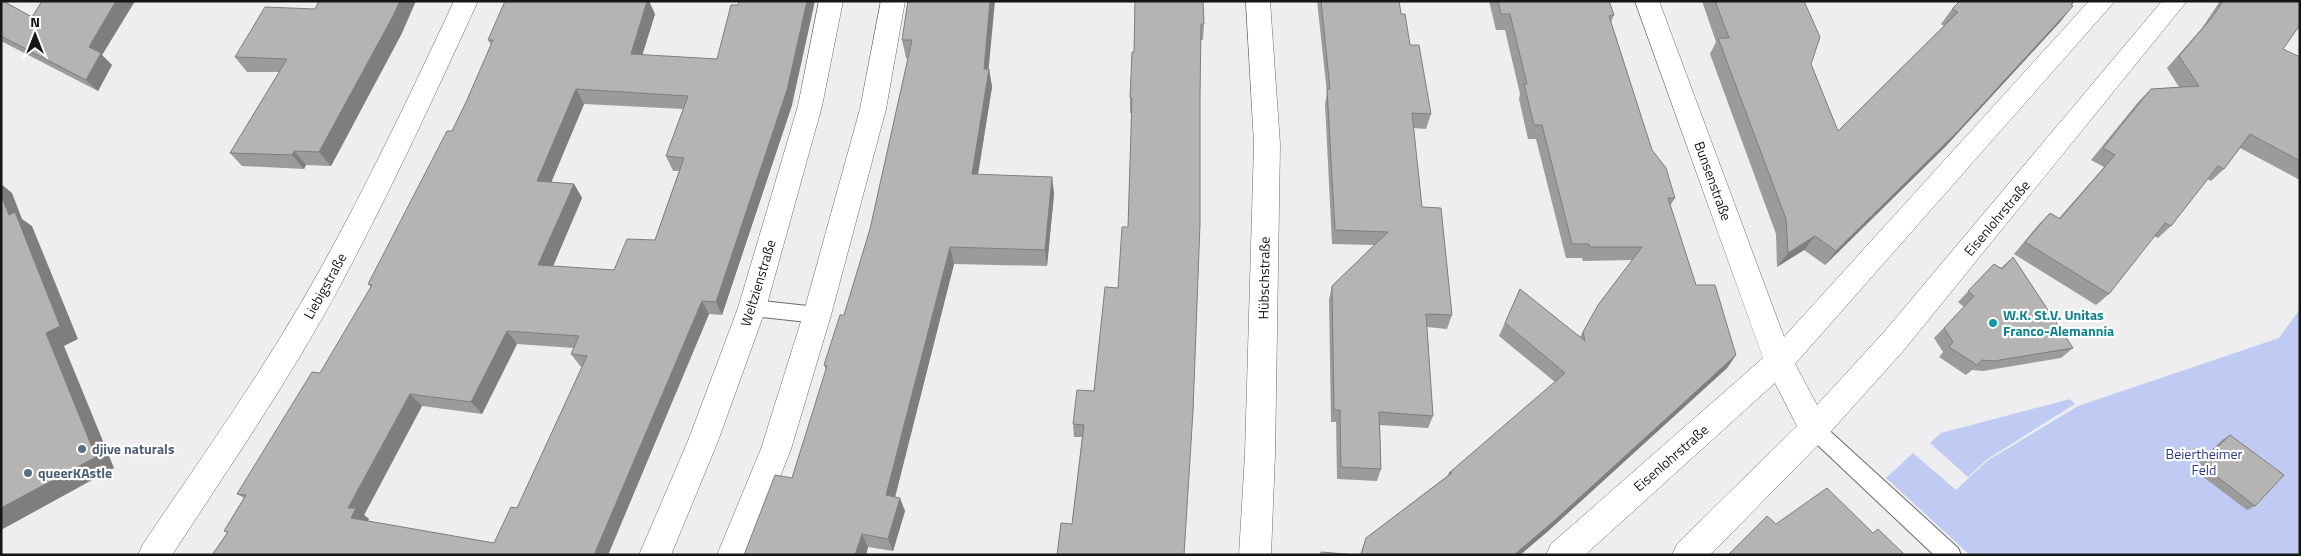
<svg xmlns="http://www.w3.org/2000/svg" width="2301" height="556" font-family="'Titillium Web',sans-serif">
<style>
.green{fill:#bfcbf3}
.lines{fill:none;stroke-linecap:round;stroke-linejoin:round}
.lane-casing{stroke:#6a6b6c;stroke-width:2}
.street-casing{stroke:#6a6b6c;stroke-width:1}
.lane{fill:#fff;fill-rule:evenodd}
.street{fill:#fff;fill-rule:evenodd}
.wall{fill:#9d9b9a;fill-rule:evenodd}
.shaded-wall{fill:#7f7e7d}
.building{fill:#b6b4b3;stroke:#7f7e7d;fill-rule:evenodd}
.culture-dot{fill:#0f9aa8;stroke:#fff;stroke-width:2}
.service-dot{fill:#5c6f8a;stroke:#fff;stroke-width:2}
.labels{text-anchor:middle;stroke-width:4.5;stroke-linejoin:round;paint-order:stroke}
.street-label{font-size:14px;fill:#151616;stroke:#fff}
.culture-label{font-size:14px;font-weight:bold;fill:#0d838f;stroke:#fff;text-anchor:start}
.service-label{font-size:14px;font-weight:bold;fill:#4e5e75;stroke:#fff;text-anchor:start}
.park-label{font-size:14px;fill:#2d3987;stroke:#fff}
</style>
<rect width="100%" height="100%" fill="#eeeef0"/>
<g class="green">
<polygon points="2300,309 2300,555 1970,555 1886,478 1913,453 1956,490 1987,461 2078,406 2279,338"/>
<polygon points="2070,399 2075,404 1986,460 1968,477 1930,443 1941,433"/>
</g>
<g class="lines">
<g class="lane-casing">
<g id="lane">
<polygon points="752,300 817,307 824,309 827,315 824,321 817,323 752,316 745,314 742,308 745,302"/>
<polygon points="1814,420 1821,423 1958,548 1961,555 1934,555 1807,435 1804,429 1807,423"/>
</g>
</g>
<g class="street-casing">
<g id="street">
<path d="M 454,1 L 478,1 C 434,97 390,192 341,284 C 291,378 230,466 172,555 L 138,555 L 143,544 C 204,454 268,364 321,268 C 369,181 412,91 454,1 Z"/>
<polygon points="819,1 843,1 822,106 766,308 718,441 671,555 639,555 688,441 738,308 798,106"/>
<polygon points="881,1 905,1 886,109 831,315 791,449 749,555 717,555 761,449 803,315 860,109"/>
<polygon points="1246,1 1270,1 1280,144 1275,454 1271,555 1239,555 1245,454 1254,144"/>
<polygon points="1635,1 1659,1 1784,337 2089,1 2115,1 1795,364 1817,405 1884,332 2162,1 2187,1 1904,350 1825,438 1710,555 1672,555 1677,544 1797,426 1775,383 1585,555 1546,555 1551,544 1763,358"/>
</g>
</g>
<use href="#lane" class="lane"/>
<use href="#street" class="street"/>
</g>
<g class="wall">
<polygon points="1,1 32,17 42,1 135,1 102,55 112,65 98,91 1,41"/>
<polygon points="908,1 988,69 989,69 992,87 978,175 1052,177 1054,194 1047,266 954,264 895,497 905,511 893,551 868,547 866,555 744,555 792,478 826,370 824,365 844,315 870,229 908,58 906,58 902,40"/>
<polygon points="1135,1 1204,24 1203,40 1201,40 1072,524 1082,437 1074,437 1073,424 1094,391 1118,288 1128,227 1132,113 1130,113 1130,98 1134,52"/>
<polygon points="1317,1 1399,1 1401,14 1431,114 1426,129 1413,128 1422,207 1452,315 1447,329 1427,327 1433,416 1428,428 1380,425 1381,469 1377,481 1337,479 1336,422 1331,422 1329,300 1332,286 1374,245 1332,244 1325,104 1327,93"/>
<polygon points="1489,1 1609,1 1614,15 1611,22 1652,150 1675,198 1670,206 1696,285 1736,355 1727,368 1547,532 1520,555 1360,555 1366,538 1447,476 1449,473 1555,382 1499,336 1520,289 1580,337 1598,305 1632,260 1583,261 1582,258 1566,258 1536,139 1528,139 1519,99 1520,94 1505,30 1496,30"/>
<polygon points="1702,1 1804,1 1811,64 1838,131 1944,26 1941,24 1952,9 1960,1 2075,1 2060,22 1945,147 1825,265 1804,250 1777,267 1776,234 1710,54 1716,42"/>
<polygon points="2220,1 2300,1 2283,49 2300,57 2300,180 2240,148 2224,169 2211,181 2207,179 2171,226 2158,238 2154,236 2109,294 2096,305 2014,254 2039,224 2050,213 2059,218 2104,167 2091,160 2139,101 2151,89 2179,87 2167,68 2202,28"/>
<path d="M 655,14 L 642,55 L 792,105 L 722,315 L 709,314 L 608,555 L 212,555 L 227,533 L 224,531 L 244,498 L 237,494 L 320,373 L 371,287 L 368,284 L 452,131 L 467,100 L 491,45 L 488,40 ZM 584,104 L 683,109 L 666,156 L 673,171 L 679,171 L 655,240 L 614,270 L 553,266 L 582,198 L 574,184 L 551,182 ZM 517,344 L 574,348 L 571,354 L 580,366 L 582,367 L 517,508 L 494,543 L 368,521 L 369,519 L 364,515 L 422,406 L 482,414 Z"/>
<polygon points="402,33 331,166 306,165 304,169 242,166 230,153 279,72 247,72 235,57"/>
<polygon points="2013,257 2073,348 2061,358 1983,371 1972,370 1966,375 1939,357 1943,352 1934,338 1964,307 1958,302 1994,264 2001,268"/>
<polygon points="2230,435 2255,506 2247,510 2198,473 2202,470 2196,465 2222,440"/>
</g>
<g class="shaded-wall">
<polygon points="116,1 135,1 102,55 112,65 98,91 86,80 89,47"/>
<polygon points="400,1 416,1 402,33 331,166 319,152"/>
<polygon points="647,1 649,1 655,14 638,69 631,54"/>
<polygon points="807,1 815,1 792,105 722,315 716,302"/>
<polygon points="990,1 995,1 987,86 989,69 992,87 975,192 972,174"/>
<polygon points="2073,6 2060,22 1945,147 1825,265 1836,251"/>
<polygon points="576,89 584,104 546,195 537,181"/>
<polygon points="294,151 306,165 304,169 292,155"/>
<polygon points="1052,177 1054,194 1047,266 1045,250"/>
<polygon points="1,184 12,193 22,219 32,226 78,339 64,346 114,468 1,530 1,508 46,333 9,215 1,195"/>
<polygon points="574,184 582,198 548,278 538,265"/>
<polygon points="1815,236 1804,250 1777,267 1788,253"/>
<polygon points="950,247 954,264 892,509 886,495"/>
<polygon points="702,301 709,314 608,555 594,555"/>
<polygon points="507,331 517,344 482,414 471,402"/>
<polygon points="1736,355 1727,368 1547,532 1520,555 1514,555"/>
<polygon points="410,394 422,406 364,515 369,519 364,528 351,518 348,508"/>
<polygon points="900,498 905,511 893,551 888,539"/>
<polygon points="862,534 868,547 866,555 855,555"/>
</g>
<g class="building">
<polygon points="1,1 3,1 32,17 42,1 116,1 89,47 101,53 86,80 1,36"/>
<polygon points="319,1 400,1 392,18 319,152 294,151 292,155 230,153 287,59 235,57 265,7 315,9"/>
<path d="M 505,1 L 647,1 L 631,54 L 717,59 L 731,5 L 738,5 L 739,1 L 807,1 L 787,90 L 716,302 L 702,301 L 594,555 L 212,555 L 228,532 L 224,531 L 246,495 L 237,494 L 312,372 L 320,373 L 372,285 L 368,284 L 447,131 L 452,131 L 467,100 L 493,40 L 488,40 ZM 576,89 L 688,96 L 666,156 L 684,158 L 655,240 L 627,239 L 614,270 L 538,265 L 574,184 L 537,181 ZM 507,331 L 579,336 L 571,354 L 587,356 L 517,508 L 511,507 L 494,543 L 351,518 L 356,508 L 348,508 L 410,394 L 471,402 Z"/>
<polygon points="908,1 990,1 984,69 989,69 972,174 1052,177 1045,250 950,247 886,495 900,498 888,539 862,534 855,555 744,555 775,475 792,478 827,366 824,365 840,315 844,315 870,229 912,40 902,40"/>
<polygon points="1135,1 1203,1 1204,24 1201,24 1200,98 1200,224 1193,411 1184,555 1057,555 1061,523 1072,524 1084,425 1073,424 1077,390 1094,391 1105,287 1118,288 1122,227 1128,227 1132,98 1130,98 1132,52 1134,52"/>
<polygon points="1321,1 1399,1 1401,14 1405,14 1410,45 1419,45 1431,114 1412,113 1422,207 1441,208 1452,315 1426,314 1433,416 1379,412 1381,469 1341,467 1340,410 1334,410 1332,286 1388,232 1335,230 1327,89 1330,89"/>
<polygon points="1498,1 1609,1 1614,15 1609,16 1652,150 1666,168 1675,198 1668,198 1696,285 1715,285 1736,355 1554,521 1514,555 1361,555 1366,538 1452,473 1449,473 1565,373 1505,323 1520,289 1585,341 1583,332 1598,305 1642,247 1590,247 1589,244 1572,244 1542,125 1534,125 1524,84 1527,84 1510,14 1501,14"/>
<polygon points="1715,1 1804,1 1820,37 1811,64 1838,131 1958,12 1952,9 1960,1 2074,1 2071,5 2073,6 1957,132 1836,251 1815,236 1788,253 1786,219 1718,38 1729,38"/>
<polygon points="2223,1 2300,1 2300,25 2283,49 2300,57 2300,161 2250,134 2224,169 2218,166 2171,226 2165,223 2109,294 2025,242 2050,213 2060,219 2115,155 2103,148 2151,89 2199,86 2179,56 2214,15"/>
<polygon points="1,195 9,215 15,212 60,326 46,333 96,457 1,508"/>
<polygon points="2013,257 2073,348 1994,361 1982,360 1977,365 1949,347 1953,342 1944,328 1974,296 1968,291 1994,264 2002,269"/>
<polygon points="2230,435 2284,475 2255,506 2206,468 2210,465 2204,460"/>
<polygon points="1827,488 1873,533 1878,529 1905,555 1728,555 1767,516 1776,524"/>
<polygon points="1321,552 1358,555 1321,555"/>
</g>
<circle class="culture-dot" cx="1993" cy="323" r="5"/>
<g class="service-dot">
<circle cx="82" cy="449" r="5"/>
<circle cx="28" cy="473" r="5"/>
</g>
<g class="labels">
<g class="street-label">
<text transform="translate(1713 181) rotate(70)" y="5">Bunsenstraße</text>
<text transform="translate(1997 218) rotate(-50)" y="5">Eisenlohrstraße</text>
<text transform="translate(1264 278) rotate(-89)" y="5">Hübschstraße</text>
<text transform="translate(758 283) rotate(-73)" y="5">Weltzienstraße</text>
<text transform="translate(325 286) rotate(-61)" y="5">Liebigstraße</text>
<text transform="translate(1671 458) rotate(-41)" y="5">Eisenlohrstraße</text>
</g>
<g class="culture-label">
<text x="2003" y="320">W.K. St.V. Unitas<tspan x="2003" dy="16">Franco-Alemannia</tspan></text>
</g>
<g class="service-label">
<text x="92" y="454">djive naturals</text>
<text x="38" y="478">queerKAstle</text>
</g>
<g class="park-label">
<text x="2204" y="459">Beiertheimer<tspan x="2204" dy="16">Feld</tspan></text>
</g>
</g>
<rect width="2301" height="556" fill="none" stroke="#151616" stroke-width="5"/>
<g transform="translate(35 35)" stroke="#ffffff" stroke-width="4" paint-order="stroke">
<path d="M0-4L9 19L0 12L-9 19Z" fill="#151616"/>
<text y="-8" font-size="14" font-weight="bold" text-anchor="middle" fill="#151616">N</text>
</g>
</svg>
